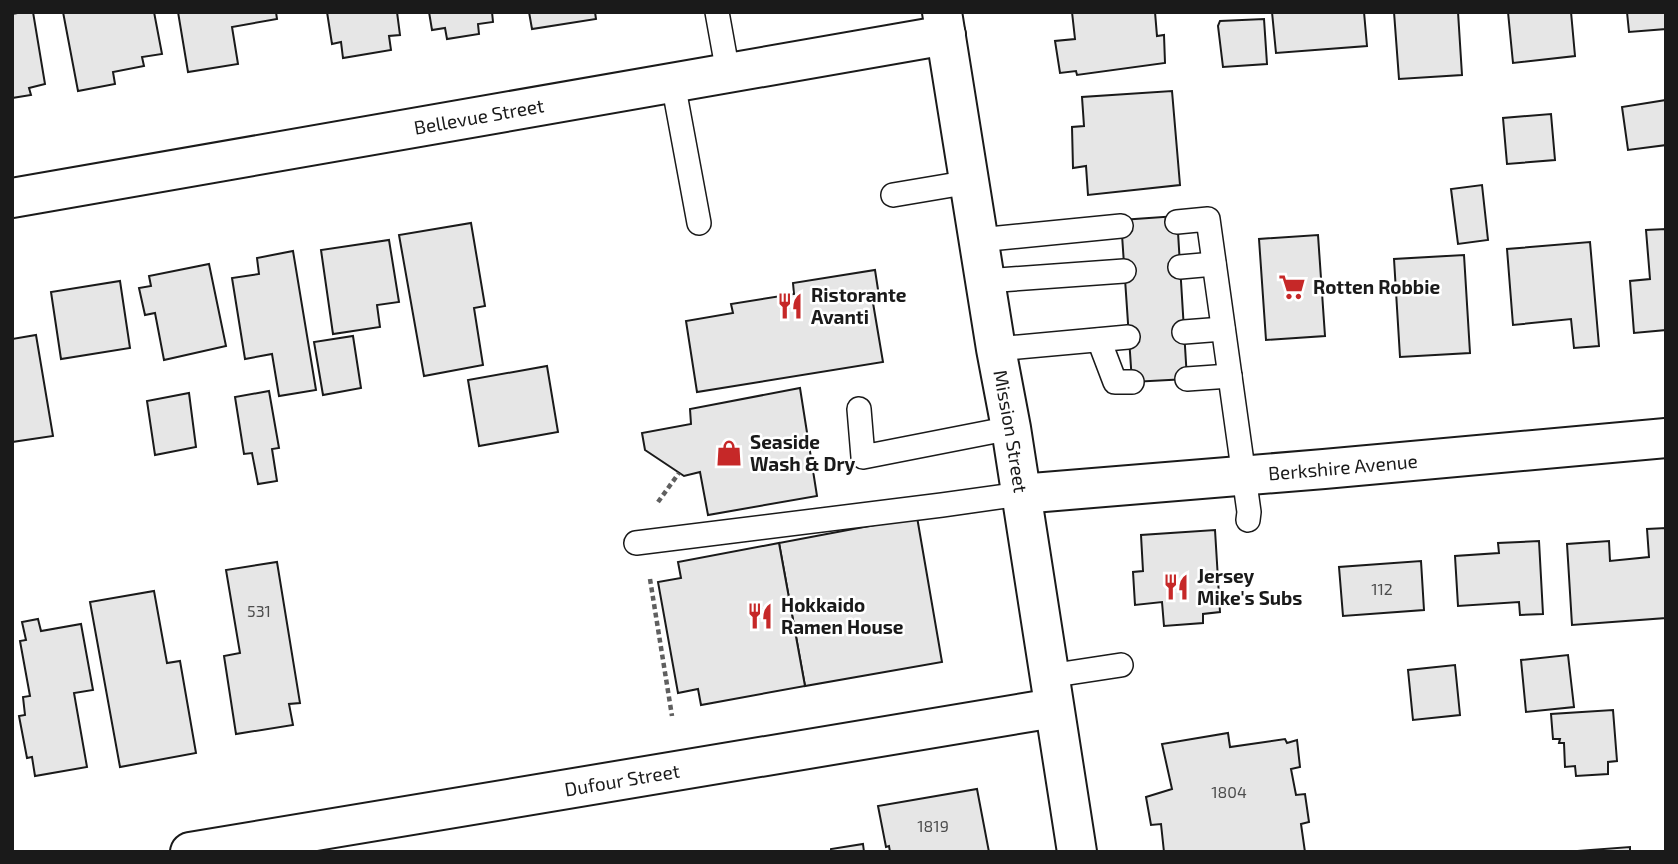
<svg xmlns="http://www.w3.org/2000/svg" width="1678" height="864" font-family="'Exo 2',sans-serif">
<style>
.building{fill:#e6e6e6;stroke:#1a1a1a;stroke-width:2}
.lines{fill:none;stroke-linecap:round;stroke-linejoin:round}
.service-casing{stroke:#1a1a1a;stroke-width:26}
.minor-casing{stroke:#1a1a1a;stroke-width:42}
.trunk-casing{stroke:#1a1a1a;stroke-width:42}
.path{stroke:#5f5f5f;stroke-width:4.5;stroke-dasharray:5 3.5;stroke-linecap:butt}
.service{stroke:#fff;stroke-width:23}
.minor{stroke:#fff;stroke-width:38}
.trunk{stroke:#fff;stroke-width:38}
.labels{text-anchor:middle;stroke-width:5;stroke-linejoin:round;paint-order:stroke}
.number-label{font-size:16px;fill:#4d4d4d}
.street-label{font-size:19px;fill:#1a1a1a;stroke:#fff}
.poi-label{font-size:19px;font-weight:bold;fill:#1a1a1a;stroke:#fff;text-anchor:start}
</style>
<rect width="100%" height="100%" fill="#fff"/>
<g class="building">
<polygon points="23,12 33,12 45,84 29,88 31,95 12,98 12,14"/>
<polygon points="63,12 154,12 162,54 142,57 144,66 113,72 115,84 78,91"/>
<polygon points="178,12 276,12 277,19 232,27 238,64 188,72"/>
<polygon points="327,12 397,12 400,35 389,36 391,50 343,58 341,42 332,44"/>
<polygon points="429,12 492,12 493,22 478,24 479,34 447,39 445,28 432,30"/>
<polygon points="529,12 595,12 596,19 532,29"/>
<polygon points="1072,12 1155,12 1157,36 1164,35 1165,63 1077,75 1076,71 1060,73 1055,41 1075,39"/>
<polygon points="1272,12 1364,12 1367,46 1276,53"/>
<polygon points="1394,12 1458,12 1462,75 1399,79"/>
<polygon points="1508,12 1571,12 1575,56 1513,63"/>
<polygon points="1627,12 1666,12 1666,29 1629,32"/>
<polygon points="1264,19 1267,64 1223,67 1218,26 1220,21"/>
<polygon points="1172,91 1180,185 1088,195 1086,166 1073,168 1072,127 1084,126 1082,97"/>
<polygon points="1666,100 1666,145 1628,150 1622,107"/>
<polygon points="1551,114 1555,160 1507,164 1503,118"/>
<polygon points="1482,185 1488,240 1458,244 1451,189"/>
<polygon points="1177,216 1187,379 1132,382 1121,220"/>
<polygon points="471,223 485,306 474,308 483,365 424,376 399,235"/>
<polygon points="1666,229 1666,330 1634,333 1630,281 1650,279 1646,230"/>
<polygon points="1318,235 1325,336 1266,340 1259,239"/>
<polygon points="389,240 399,302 377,305 380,327 333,334 321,250"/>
<polygon points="1590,242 1599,346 1574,348 1571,319 1513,325 1507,249"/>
<polygon points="293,251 316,390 279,396 272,354 245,359 232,278 259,274 257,258"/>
<polygon points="1464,255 1470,353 1400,357 1394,259"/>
<polygon points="209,264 226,346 164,360 155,313 145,315 139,288 151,286 149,276"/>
<polygon points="875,270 879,296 872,297 883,362 697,392 686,321 733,313 731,304 794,294 793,283"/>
<polygon points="120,281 130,348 61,359 51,292"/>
<polygon points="36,335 53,436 12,442 12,339"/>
<polygon points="353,336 361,388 323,395 314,342"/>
<polygon points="547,366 558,432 479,446 468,380"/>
<polygon points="800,388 817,496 708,515 700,472 684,476 645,450 642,433 691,424 690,409"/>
<polygon points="269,391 279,448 272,449 277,481 258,484 252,453 244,454 235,397"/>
<polygon points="189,393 196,447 155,455 147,401"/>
<polygon points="917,517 942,662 805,686 779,543"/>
<polygon points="1666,528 1666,618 1572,625 1567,544 1609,541 1610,561 1649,557 1647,529"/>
<polygon points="1215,530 1220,612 1203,614 1203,623 1164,626 1162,602 1135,605 1133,572 1143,571 1141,535"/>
<polygon points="1539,541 1543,614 1520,615 1519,602 1458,606 1455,556 1499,553 1498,543"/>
<polygon points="779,543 805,686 701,705 698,689 678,693 658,582 681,578 678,562"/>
<polygon points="1421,561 1424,610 1343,616 1339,567"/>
<polygon points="277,562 300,703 289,704 293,725 236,734 224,656 240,653 226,570"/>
<polygon points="154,591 167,663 180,661 196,753 120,767 90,602"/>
<polygon points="38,619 41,631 81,624 93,690 74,693 87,767 35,776 32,757 27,758 19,716 25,715 23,697 30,696 20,641 26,640 22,622"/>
<polygon points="1568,655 1574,707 1526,712 1521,660"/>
<polygon points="1455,665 1460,715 1413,720 1408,670"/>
<polygon points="1613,710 1617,761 1608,762 1608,774 1576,776 1575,766 1565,767 1564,743 1559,743 1560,739 1553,739 1551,714"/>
<polygon points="1228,733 1230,747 1285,739 1287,743 1297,740 1300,767 1291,769 1296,795 1305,794 1309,822 1301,824 1305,852 1164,852 1161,824 1151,825 1146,797 1172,789 1162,744"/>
<polygon points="977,789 989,852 890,852 889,846 886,847 878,806"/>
<polygon points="863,844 864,852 831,852 831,849"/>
<polygon points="1630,847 1630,852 1564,852"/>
</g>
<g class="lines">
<g class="service-casing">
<g id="service">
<polyline points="717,12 728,73"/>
<polyline points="673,83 699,223"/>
<polyline points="893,195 970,182"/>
<polyline points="1177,222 1208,219 1249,512 1248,520"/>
<polyline points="979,240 1121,226"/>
<polyline points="1180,267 1214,264"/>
<polyline points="985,281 1124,271"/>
<polyline points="1184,332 1223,329"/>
<polyline points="1099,340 1115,382 1132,382"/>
<polyline points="996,349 1128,337"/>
<polyline points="1187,379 1230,376"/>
<polyline points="859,409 863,457 1011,428"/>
<polyline points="636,543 942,505 1020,494"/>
<polyline points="1049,676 1121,665"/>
</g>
</g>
<g class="minor-casing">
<g id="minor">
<path id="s1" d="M 12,198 L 946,35"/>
<path id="s2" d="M 1020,494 L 1324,469 L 1666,438"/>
<path id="s3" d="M 190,852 L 1054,708"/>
</g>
</g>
<g class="trunk-casing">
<g id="trunk">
<path id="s4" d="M 942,12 L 996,349 L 1011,428 L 1077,852"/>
</g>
</g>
<g class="path">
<polyline points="658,502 679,473"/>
<polyline points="650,579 672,716"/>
</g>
<use href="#service" class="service"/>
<use href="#minor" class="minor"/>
<use href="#trunk" class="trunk"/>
</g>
<defs>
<g id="supermarket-bare" transform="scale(2.1)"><path d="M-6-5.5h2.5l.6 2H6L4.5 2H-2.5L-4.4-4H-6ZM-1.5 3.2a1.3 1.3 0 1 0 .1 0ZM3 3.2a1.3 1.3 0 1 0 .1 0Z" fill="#c62828" stroke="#fff" stroke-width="2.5" paint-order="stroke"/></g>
<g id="restaurant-bare" transform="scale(2.1)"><path d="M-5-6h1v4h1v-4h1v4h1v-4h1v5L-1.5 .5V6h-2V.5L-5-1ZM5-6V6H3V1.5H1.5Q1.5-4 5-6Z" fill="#c62828" stroke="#fff" stroke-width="2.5" paint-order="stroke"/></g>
<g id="shop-bare" transform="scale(2.1)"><path d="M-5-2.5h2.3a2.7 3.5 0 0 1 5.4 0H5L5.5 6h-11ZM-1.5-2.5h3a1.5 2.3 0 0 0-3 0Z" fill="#c62828" stroke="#fff" stroke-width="2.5" paint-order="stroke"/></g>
</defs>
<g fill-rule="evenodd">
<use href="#supermarket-bare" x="1292" y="287"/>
<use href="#restaurant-bare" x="790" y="306"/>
<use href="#shop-bare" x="729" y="453"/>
<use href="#restaurant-bare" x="1176" y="587"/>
<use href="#restaurant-bare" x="760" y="616"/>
</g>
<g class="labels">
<g class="number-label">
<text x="1382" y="595">112</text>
<text x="259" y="617">531</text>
<text x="1229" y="798">1804</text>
<text x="933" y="832">1819</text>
</g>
<g class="street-label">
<text dy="7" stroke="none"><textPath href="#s1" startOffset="474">Bellevue Street</textPath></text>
<text dy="7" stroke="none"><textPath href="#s4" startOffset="425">Mission Street</textPath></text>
<text dy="7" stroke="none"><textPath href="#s2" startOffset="324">Berkshire Avenue</textPath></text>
<text dy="7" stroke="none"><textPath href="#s3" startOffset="438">Dufour Street</textPath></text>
</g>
<g class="poi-label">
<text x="1313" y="294">Rotten Robbie</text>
<text x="811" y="302">Ristorante<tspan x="811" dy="22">Avanti</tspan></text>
<text x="750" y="449">Seaside<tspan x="750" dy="22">Wash &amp; Dry</tspan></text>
<text x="1197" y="583">Jersey<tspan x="1197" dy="22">Mike's Subs</tspan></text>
<text x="781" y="612">Hokkaido<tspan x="781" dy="22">Ramen House</tspan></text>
</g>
</g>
<rect width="1678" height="864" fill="none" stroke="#1a1a1a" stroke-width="28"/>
</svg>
